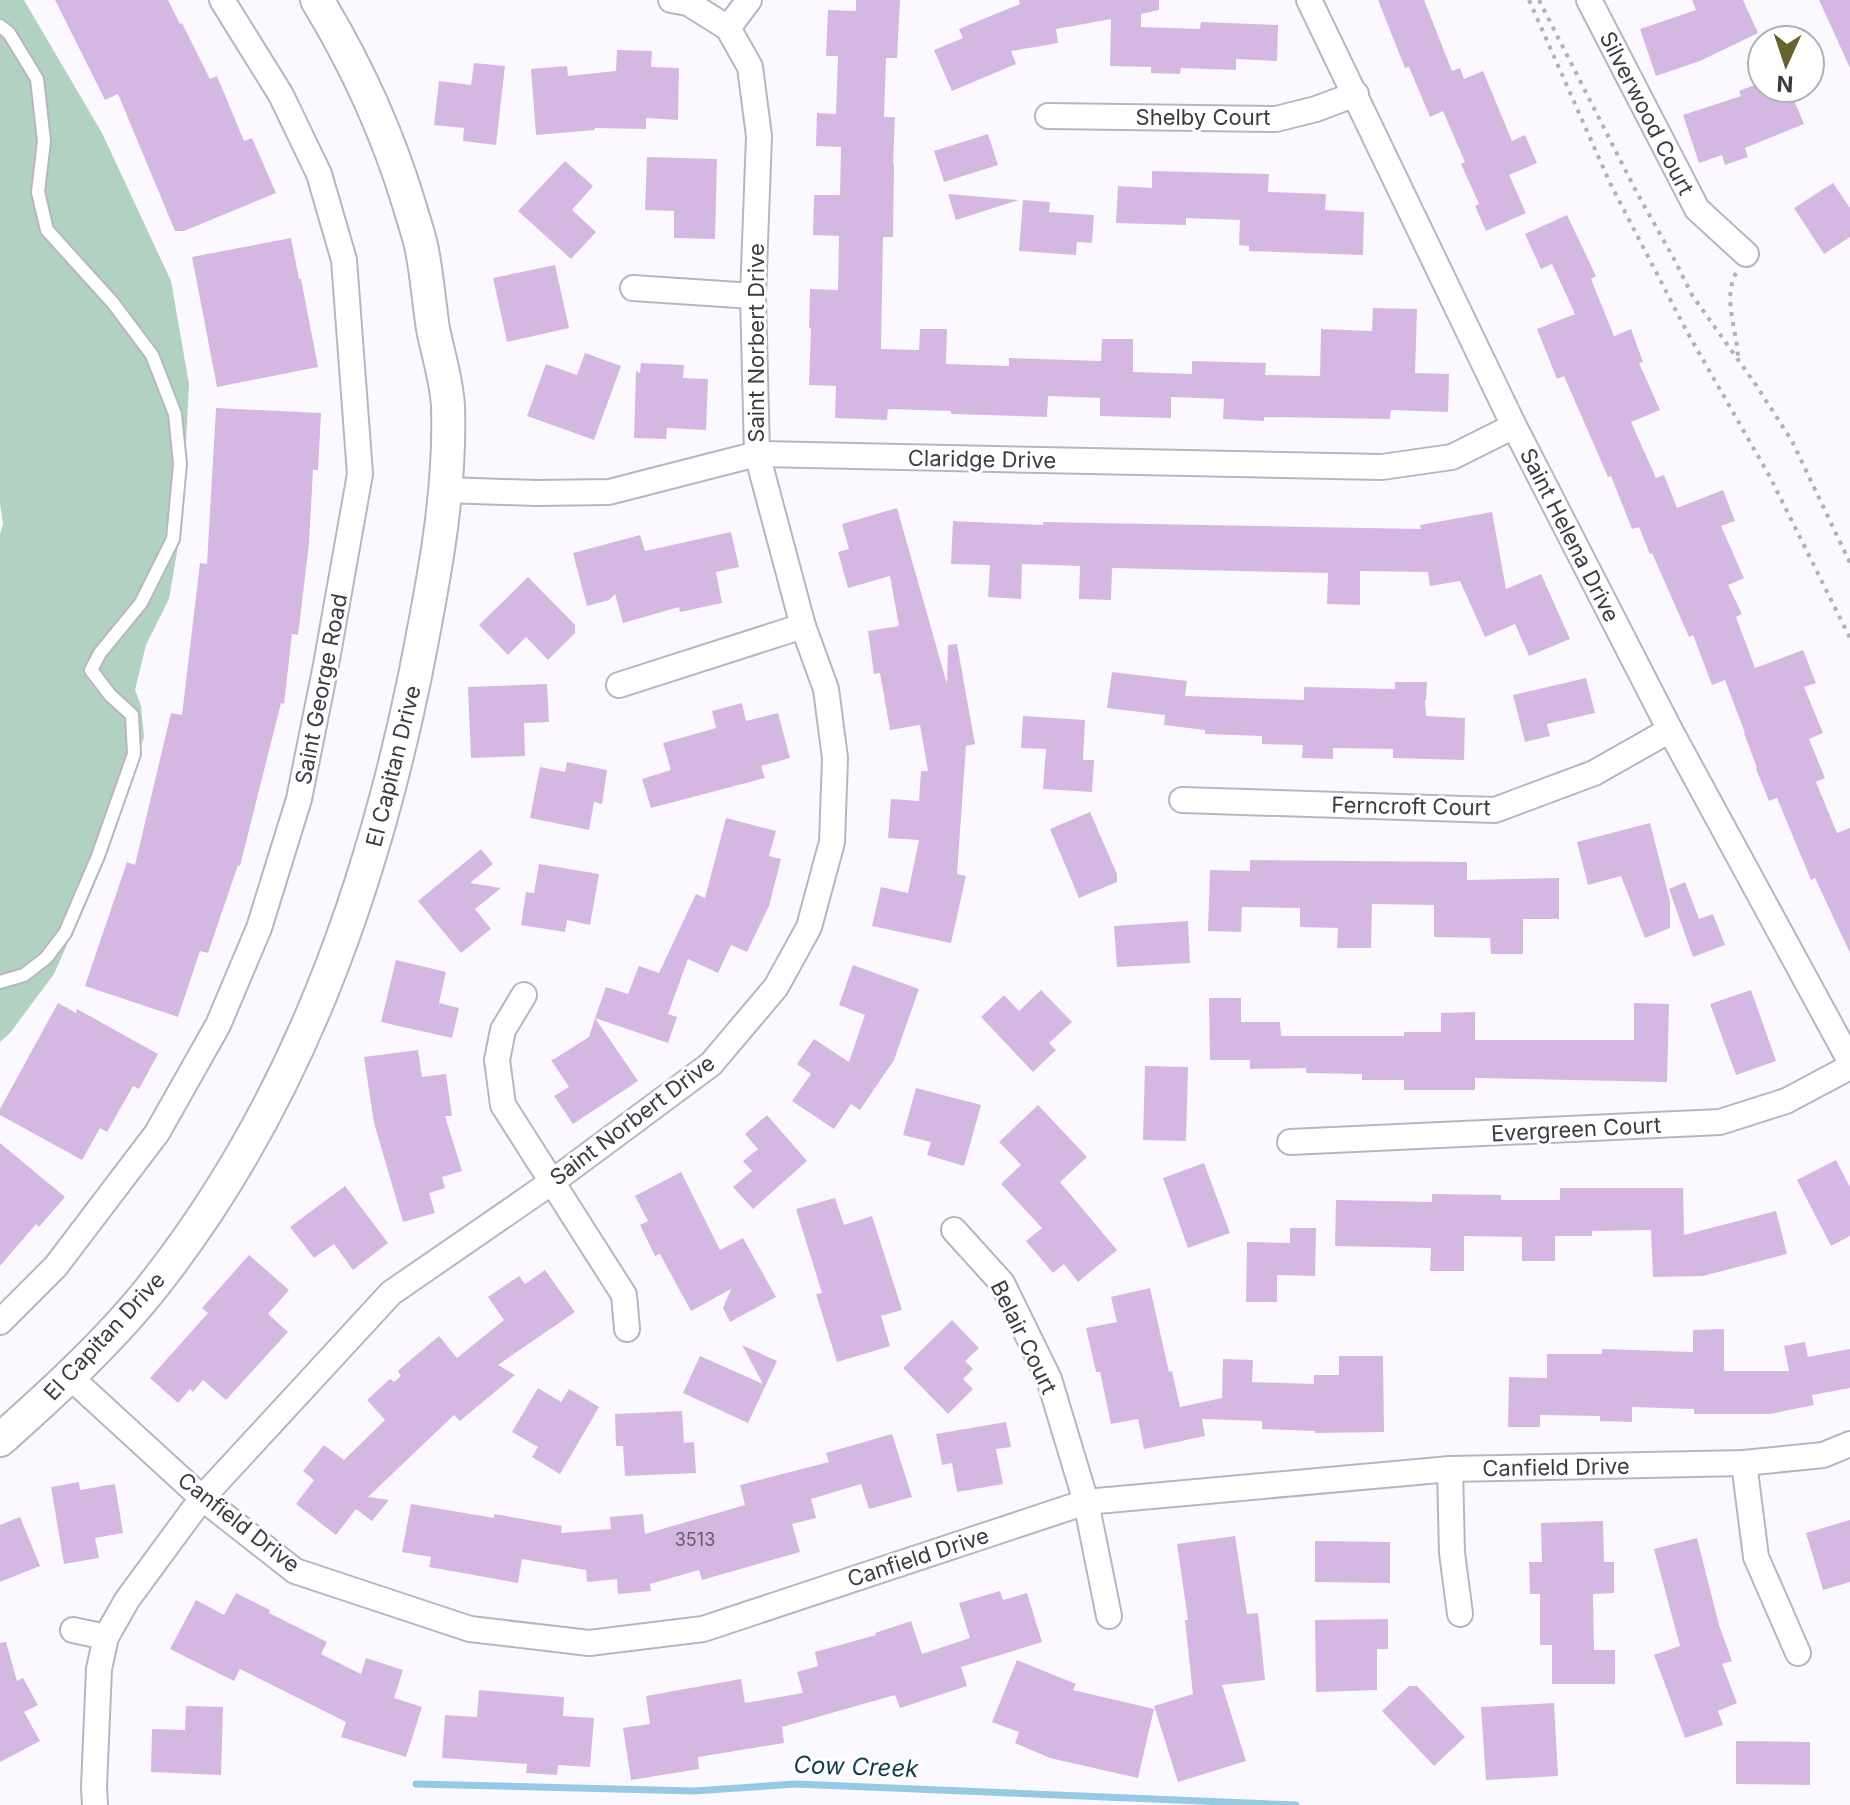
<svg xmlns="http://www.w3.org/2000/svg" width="1850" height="1805" font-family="Inter,sans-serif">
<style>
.green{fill:#b1d2c1}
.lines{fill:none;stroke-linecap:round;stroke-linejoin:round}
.stream{stroke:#97c9e3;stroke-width:7}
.building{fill:#d5b8e1}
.service-casing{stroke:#b8b5c2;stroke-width:16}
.minor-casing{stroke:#b8b5c2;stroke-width:28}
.tertiary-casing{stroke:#b8b5c2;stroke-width:36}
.path{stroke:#b3b1b7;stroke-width:4;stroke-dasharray:4 6;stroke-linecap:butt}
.service{stroke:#fff;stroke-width:12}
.minor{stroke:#fff;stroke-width:24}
.tertiary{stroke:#fff;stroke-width:32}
.labels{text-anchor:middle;stroke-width:6;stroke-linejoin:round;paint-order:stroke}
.number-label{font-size:18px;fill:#635a68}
.street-label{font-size:22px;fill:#3d3b40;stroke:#fff}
.water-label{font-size:24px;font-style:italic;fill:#123b4f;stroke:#fff}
</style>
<rect width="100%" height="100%" fill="#fbf9ff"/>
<polygon class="green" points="0,0 24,0 102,133 171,281 189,384 182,523 169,599 146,645 135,690 141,706 144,737 106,857 54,974 10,1033 0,1042 0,534 3,524 0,503"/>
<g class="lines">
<polyline class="stream" points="416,1784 694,1791 795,1784 1296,1805"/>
</g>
<g class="building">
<polygon points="55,0 168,0 180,24 182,23 210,79 217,76 244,141 252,138 276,193 184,231 175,231 118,94 105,100"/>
<polygon points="856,0 900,0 897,58 886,58 884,117 895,117 893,165 894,164 893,237 883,237 881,349 919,350 920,329 947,329 946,364 1009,366 1009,358 1101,361 1102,339 1133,339 1133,372 1192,374 1192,361 1266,363 1265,375 1320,376 1321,329 1372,331 1373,308 1417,309 1415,373 1449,374 1448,412 1391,410 1390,419 1264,417 1264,421 1223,419 1224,399 1171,397 1171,418 1100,416 1100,398 1048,396 1047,417 951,414 951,411 888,409 887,420 835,418 836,386 809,385 811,328 809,328 810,289 838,290 839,236 813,235 814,195 840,195 841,147 816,146 817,113 836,114 838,56 826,56 828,10 856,11"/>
<polygon points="1019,0 1159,0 1159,10 1141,14 1141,27 1200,29 1201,22 1278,25 1277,61 1236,59 1236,70 1181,68 1180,74 1151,73 1151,67 1110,66 1111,19 1056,29 1058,43 1011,51 1016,64 952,91 934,50 963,38 959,29 1020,4"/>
<polygon points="1378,0 1424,0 1452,71 1460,68 1464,79 1483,71 1512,141 1525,135 1537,163 1509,175 1526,213 1486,231 1475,206 1479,204 1461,164 1465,162 1443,111 1430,117 1409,67 1405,68"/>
<polygon points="1692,0 1743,0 1758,33 1700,61 1656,76 1640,29 1696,10"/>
<polygon points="1819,0 1850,0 1850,68"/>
<polygon points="617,50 652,51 651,67 679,68 678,120 646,118 646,129 595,128 595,130 536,135 531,69 567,66 568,76 616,71"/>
<polygon points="474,63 505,66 496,145 463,141 464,128 434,125 439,81 471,85"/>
<polygon points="1762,82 1762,88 1789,88 1804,124 1745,148 1748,157 1725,165 1722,155 1699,163 1683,115 1741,96 1739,91"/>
<polygon points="988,134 998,165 944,182 934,151"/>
<polygon points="647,157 717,159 715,239 674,238 674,211 645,210"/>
<polygon points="565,161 593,186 572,210 596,232 571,259 518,211"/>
<polygon points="1152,171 1269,174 1268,192 1326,194 1325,210 1364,212 1363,255 1249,251 1249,246 1239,245 1240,220 1186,218 1186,225 1116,223 1118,186 1152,188"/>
<polygon points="1833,183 1850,208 1850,237 1824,254 1794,208"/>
<polygon points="948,194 1019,200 956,220"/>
<polygon points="1023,200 1050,202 1049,212 1094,215 1092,243 1077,242 1076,255 1019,251"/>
<polygon points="1567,215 1596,276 1591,279 1614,336 1631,329 1643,362 1639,363 1660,410 1631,422 1656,478 1664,475 1677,508 1723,490 1735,521 1721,526 1744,578 1728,585 1742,614 1736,617 1755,668 1803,650 1816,683 1804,687 1823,733 1809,739 1825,778 1816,782 1837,833 1850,828 1850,953 1815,878 1811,880 1777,798 1769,801 1756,769 1757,768 1744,733 1745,733 1725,680 1712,685 1693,635 1689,637 1652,553 1650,554 1639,527 1632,529 1611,476 1608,477 1564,376 1557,379 1537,329 1575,314 1552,264 1541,269 1525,234"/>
<polygon points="291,238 299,279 301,279 318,367 217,387 192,257"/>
<polygon points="555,265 569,328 507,342 493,278"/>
<polygon points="585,353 621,366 594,440 527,416 546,364 577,375"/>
<polygon points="641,363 684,365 683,378 708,379 706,430 667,428 666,439 634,438 636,371 640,373"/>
<polygon points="216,408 321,413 318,470 313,470 309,544 298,635 292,634 284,704 281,703 240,866 238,865 208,953 200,951 178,1017 85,986 127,862 135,865 171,713 182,715 200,563 207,564"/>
<polygon points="897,508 947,684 948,645 957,644 975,744 966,746 957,874 966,876 951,943 872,926 881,887 908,893 919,840 888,838 891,799 919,801 921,771 928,771 920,725 890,730 880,673 874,674 868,631 899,626 890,576 848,588 838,552 849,549 842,524"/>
<polygon points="1492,512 1506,589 1541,574 1570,639 1529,656 1515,624 1485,637 1460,581 1430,586 1428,572 1360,571 1360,605 1327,604 1328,573 1112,568 1111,600 1079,599 1080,566 1022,564 1021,599 988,597 990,565 951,564 953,521 1043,525 1043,522 1421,529 1420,525"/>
<polygon points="731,532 739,567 716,572 722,603 680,612 679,607 623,623 615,594 609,600 587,606 573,553 640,535 645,551"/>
<polygon points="528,577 575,625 575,633 548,660 526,637 508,655 479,625"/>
<polygon points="1112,672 1187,681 1185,696 1304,700 1304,687 1395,689 1395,682 1427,682 1426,700 1425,700 1426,716 1465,718 1464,760 1393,758 1393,749 1333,748 1333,759 1302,758 1303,745 1262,744 1262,736 1205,734 1205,730 1164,725 1165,715 1107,708"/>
<polygon points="1586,678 1595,713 1547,724 1550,736 1525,742 1513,695"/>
<polygon points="547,684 549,722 524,723 525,756 471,758 468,687"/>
<polygon points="742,703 746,721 778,713 790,758 761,766 765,778 651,808 642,779 671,770 663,743 716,728 712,711"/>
<polygon points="1023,716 1085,720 1083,760 1094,760 1092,792 1043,789 1046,749 1021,748"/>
<polygon points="567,762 607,770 602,804 594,802 589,830 530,818 540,767 565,772"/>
<polygon points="1090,812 1117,874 1117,882 1079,898 1050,829"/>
<polygon points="726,818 776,831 769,856 781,859 769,906 747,952 731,945 718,973 688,959 668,1014 677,1017 668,1043 595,1018 606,987 628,994 639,966 659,973 696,894 705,898"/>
<polygon points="1650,823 1670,901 1670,928 1645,938 1621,876 1588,885 1577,842"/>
<polygon points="481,849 493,864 470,883 501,888 475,909 491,929 461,953 418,901"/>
<polygon points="1250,860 1467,862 1467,880 1559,878 1559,919 1523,919 1523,954 1491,954 1490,938 1434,937 1434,905 1372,904 1371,948 1337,948 1338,928 1300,927 1300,908 1242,907 1241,932 1208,931 1210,870 1250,871"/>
<polygon points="539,864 599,874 590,925 567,920 565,932 521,925 526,892 534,893"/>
<polygon points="1685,882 1699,919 1713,914 1725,945 1693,957 1669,889"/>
<polygon points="1188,921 1190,963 1117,967 1114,926"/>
<polygon points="396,960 446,972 439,1003 459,1008 452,1038 381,1022"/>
<polygon points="853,965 919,989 894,1060 860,1110 851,1104 834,1129 792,1101 811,1074 797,1064 814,1039 849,1062 865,1015 839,1005"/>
<polygon points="1041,990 1072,1022 1049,1043 1056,1050 1033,1072 981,1017 1004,995 1019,1011"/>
<polygon points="1751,990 1776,1061 1736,1075 1710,1004"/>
<polygon points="1209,998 1241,998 1241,1022 1280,1022 1281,1036 1404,1036 1404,1032 1441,1032 1441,1013 1475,1012 1475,1040 1634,1040 1634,1003 1669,1004 1667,1082 1475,1078 1475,1090 1404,1090 1404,1080 1362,1080 1362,1074 1306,1073 1306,1068 1250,1069 1250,1060 1210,1060"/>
<polygon points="58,1003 76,1013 77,1009 158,1054 139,1089 133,1086 107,1132 100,1128 82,1160 0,1115 0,1109"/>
<polygon points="595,1018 638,1081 573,1124 554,1096 569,1087 551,1060 554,1059 589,1037"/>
<polygon points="418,1050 422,1077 446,1074 452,1116 445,1116 462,1171 442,1177 445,1188 429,1193 435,1213 403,1222 374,1123 364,1057"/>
<polygon points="1145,1066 1188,1067 1186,1141 1143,1140"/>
<polygon points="916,1088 981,1105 964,1166 927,1155 931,1142 903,1135"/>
<polygon points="1038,1105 1087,1157 1060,1182 1117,1250 1078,1282 1064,1264 1053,1273 1026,1241 1042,1228 1001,1184 1021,1165 999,1142"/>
<polygon points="767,1115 807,1161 753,1209 733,1187 752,1171 743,1161 758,1149 745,1134"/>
<polygon points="0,1143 65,1197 39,1227 36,1224 0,1266"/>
<polygon points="1836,1160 1850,1187 1850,1236 1831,1246 1797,1180"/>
<polygon points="1204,1163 1230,1233 1188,1248 1163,1178"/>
<polygon points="681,1172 720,1250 743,1238 776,1297 730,1322 723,1308 731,1289 691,1311 660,1254 655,1256 640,1225 648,1221 635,1196"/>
<polygon points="345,1186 388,1243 353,1270 334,1244 314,1258 290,1227"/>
<polygon points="1560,1188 1683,1188 1684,1235 1776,1211 1787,1254 1703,1276 1653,1277 1651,1230 1592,1231 1592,1236 1555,1236 1555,1261 1522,1261 1522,1237 1464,1236 1464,1271 1430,1271 1431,1248 1335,1246 1336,1200 1432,1202 1432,1194 1501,1195 1501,1200 1560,1200"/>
<polygon points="835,1198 844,1225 872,1216 902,1310 881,1316 890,1346 837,1362 816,1294 822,1293 796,1209"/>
<polygon points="1290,1228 1316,1228 1315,1276 1277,1275 1277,1302 1246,1302 1247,1242 1290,1243"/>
<polygon points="249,1255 289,1290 268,1314 288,1332 226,1400 203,1380 193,1392 190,1389 178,1403 150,1378 208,1313 202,1308"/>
<polygon points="545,1270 575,1312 498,1365 515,1375 460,1421 454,1415 368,1497 389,1500 372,1521 356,1509 336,1535 296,1504 314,1480 303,1471 324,1445 344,1460 385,1420 367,1400 390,1379 394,1382 401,1376 398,1371 408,1362 439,1336 457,1358 504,1320 488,1297 519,1276 525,1284"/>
<polygon points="1150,1288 1169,1372 1172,1371 1180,1407 1222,1398 1223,1359 1253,1360 1252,1382 1314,1384 1314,1375 1339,1375 1339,1356 1383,1356 1384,1432 1315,1433 1315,1431 1262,1429 1262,1421 1202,1419 1205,1436 1144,1449 1138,1419 1111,1424 1100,1372 1096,1372 1086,1328 1117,1322 1111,1297"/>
<polygon points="952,1320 979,1348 965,1361 973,1369 963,1379 973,1389 948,1414 903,1368"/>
<polygon points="1724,1329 1724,1371 1789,1371 1784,1346 1805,1342 1808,1357 1850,1349 1850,1388 1812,1395 1814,1405 1770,1414 1694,1414 1694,1409 1632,1407 1632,1422 1600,1421 1600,1416 1540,1415 1540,1427 1508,1427 1509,1377 1547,1378 1547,1354 1602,1354 1602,1349 1693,1352 1693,1330"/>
<polygon points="742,1345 777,1361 748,1423 683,1393 700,1356 763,1384"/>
<polygon points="538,1388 561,1402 569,1389 599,1407 560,1474 532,1457 538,1447 512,1432"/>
<polygon points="682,1411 684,1443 694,1442 696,1473 625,1476 623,1446 616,1446 615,1414"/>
<polygon points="1006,1422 1011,1447 996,1449 1003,1484 957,1492 952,1463 942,1465 936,1434"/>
<polygon points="892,1434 912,1497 869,1509 861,1484 811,1499 816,1518 792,1524 800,1552 702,1580 699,1570 650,1584 651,1591 618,1594 617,1579 587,1582 586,1570 522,1559 518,1583 429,1567 431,1557 402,1552 411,1504 494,1518 494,1514 562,1526 561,1533 611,1529 610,1517 643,1514 645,1534 745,1505 740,1485 829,1462 826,1453"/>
<polygon points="79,1482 80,1490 115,1484 123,1533 95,1538 99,1558 64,1564 51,1487"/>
<polygon points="20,1517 40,1566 0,1582 0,1525"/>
<polygon points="1850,1520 1850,1582 1823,1590 1806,1533"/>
<polygon points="1603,1521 1604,1562 1614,1562 1614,1593 1593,1594 1594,1650 1615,1650 1615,1684 1552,1684 1552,1645 1540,1645 1540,1594 1530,1594 1529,1562 1542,1562 1541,1523"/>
<polygon points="1235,1536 1247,1614 1258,1613 1265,1680 1222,1685 1246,1761 1178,1782 1154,1706 1193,1694 1185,1620 1188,1620 1177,1544"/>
<polygon points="1697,1538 1719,1625 1732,1661 1722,1664 1737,1703 1718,1711 1723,1725 1685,1738 1654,1655 1680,1646 1654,1549"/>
<polygon points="1315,1541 1390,1542 1390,1583 1315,1582"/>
<polygon points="1000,1591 1003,1600 1027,1593 1042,1642 961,1667 967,1686 900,1708 895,1695 782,1727 784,1743 698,1757 699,1769 631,1780 623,1728 650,1724 646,1696 741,1679 745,1703 803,1693 797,1672 818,1666 815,1652 876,1635 875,1633 911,1621 922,1654 970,1638 959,1603"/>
<polygon points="236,1593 270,1610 269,1613 327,1642 321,1654 361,1674 366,1658 403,1670 394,1698 422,1707 406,1757 341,1737 346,1722 240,1669 234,1681 170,1649 196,1600 224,1615"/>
<polygon points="1388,1619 1388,1649 1377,1649 1377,1690 1316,1692 1315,1620"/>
<polygon points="6,1642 17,1681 23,1678 38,1705 24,1712 40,1741 0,1762 0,1643"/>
<polygon points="1017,1660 1076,1684 1073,1690 1154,1709 1138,1778 1050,1758 1015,1743 1019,1732 992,1722"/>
<polygon points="1409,1686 1417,1686 1465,1737 1434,1766 1382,1711"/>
<polygon points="479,1690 564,1697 563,1716 594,1718 590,1767 558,1765 557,1775 526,1773 527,1764 442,1758 445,1715 477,1717"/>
<polygon points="1554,1703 1558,1776 1486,1780 1481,1707"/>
<polygon points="186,1706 223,1707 221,1775 151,1772 152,1729 185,1730"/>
<polygon points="1736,1741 1810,1742 1810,1785 1736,1784"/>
</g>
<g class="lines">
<g class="service-casing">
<polyline id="service" points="0,26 9,33 37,79 44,141 38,192 47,230 113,303 152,355 175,414 180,464 173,539 141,603 100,653 91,670 110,695 132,715 134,754 98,856 65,933 46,958 24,975 0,982"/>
</g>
<g class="minor-casing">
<g id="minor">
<polyline points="1309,0 1514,426 1670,730 1850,1061"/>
<polyline points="1589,0 1697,209 1746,254"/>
<polyline points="728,28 749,0"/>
<polyline points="1048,116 1276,119 1316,109 1356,94"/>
<polyline points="633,288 753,296"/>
<polyline points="446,490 536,493 609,492 757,454 1382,467 1452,457 1514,426"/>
<polyline points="619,685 803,626"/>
<polyline points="1182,800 1495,810 1594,773 1670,730"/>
<polyline points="524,995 503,1030 497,1060 503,1105 624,1295 627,1329"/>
<polyline points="1290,1142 1720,1122 1786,1101 1850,1067"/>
<polyline points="954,1230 1002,1283 1049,1379 1086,1502 1109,1616"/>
<polyline points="0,1322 56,1266 157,1133 218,1025 259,928 299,799 326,665 360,474 344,260 319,174 281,95 222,0"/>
<polyline points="69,1376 202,1498 295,1571 470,1629 589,1643 703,1629 1086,1502 1450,1469 1744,1463 1823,1455 1850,1444"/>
<polyline points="1744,1463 1756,1557 1798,1653"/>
<polyline points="1450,1469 1452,1553 1460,1614"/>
<polyline points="73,1630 106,1637"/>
<polyline points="95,1805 94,1787 99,1669 106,1637 127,1600 202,1498 391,1293 552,1182 711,1064 776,987 809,927 832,842 835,758 826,689 803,626 757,454 753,296 759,136 750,67 728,28 688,3 671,0"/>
</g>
</g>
<g class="tertiary-casing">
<path id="tertiary" d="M 0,1440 C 55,1391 112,1339 157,1281 C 295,1104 370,894 415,676 C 432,589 451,496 448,407 C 447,381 438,354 433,329 C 429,302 427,276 422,250 C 419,234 413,219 409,204 C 387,132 356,64 317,0"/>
</g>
<g class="path">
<polyline points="1529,0 1610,183 1686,330 1770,477 1850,638"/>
<polyline points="1539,0 1637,193 1673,257 1692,295 1756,385 1792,441 1850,563"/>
<path d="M 1736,273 C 1722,299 1738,332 1738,359"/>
</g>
<use href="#service" class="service"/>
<use href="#minor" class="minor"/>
<use href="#tertiary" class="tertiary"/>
</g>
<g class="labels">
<g class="number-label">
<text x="695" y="1546">3513</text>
</g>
<g class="street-label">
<text transform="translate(1647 113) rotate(63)" y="8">Silverwood Court</text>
<text x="1203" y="125">Shelby Court</text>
<text transform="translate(756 343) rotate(-90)" y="8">Saint Norbert Drive</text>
<text transform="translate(982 459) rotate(1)" y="8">Claridge Drive</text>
<text transform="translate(1570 535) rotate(63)" y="8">Saint Helena Drive</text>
<text transform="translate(321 689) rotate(-79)" y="8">Saint George Road</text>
<text transform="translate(393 766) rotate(-76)" y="8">El Capitan Drive</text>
<text transform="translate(1411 806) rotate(1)" y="8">Ferncroft Court</text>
<text transform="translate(632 1120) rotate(-37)" y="8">Saint Norbert Drive</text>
<text transform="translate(1576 1129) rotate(-3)" y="8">Evergreen Court</text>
<text transform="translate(104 1336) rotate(-47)" y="8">El Capitan Drive</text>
<text transform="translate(1024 1337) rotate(64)" y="8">Belair Court</text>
<text transform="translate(1556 1467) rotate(-1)" y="8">Canfield Drive</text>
<text transform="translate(239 1522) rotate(38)" y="8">Canfield Drive</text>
<text transform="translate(918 1557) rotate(-18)" y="8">Canfield Drive</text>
</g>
<g class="water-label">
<text transform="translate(856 1767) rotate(2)" y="8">Cow Creek</text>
</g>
</g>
<g transform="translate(1786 64) rotate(183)"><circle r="38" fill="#ffffff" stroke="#b1b1b3" stroke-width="2"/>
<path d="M0-6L14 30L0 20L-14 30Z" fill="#67622e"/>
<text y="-12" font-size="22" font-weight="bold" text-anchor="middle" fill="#3d3b40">N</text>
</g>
</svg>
